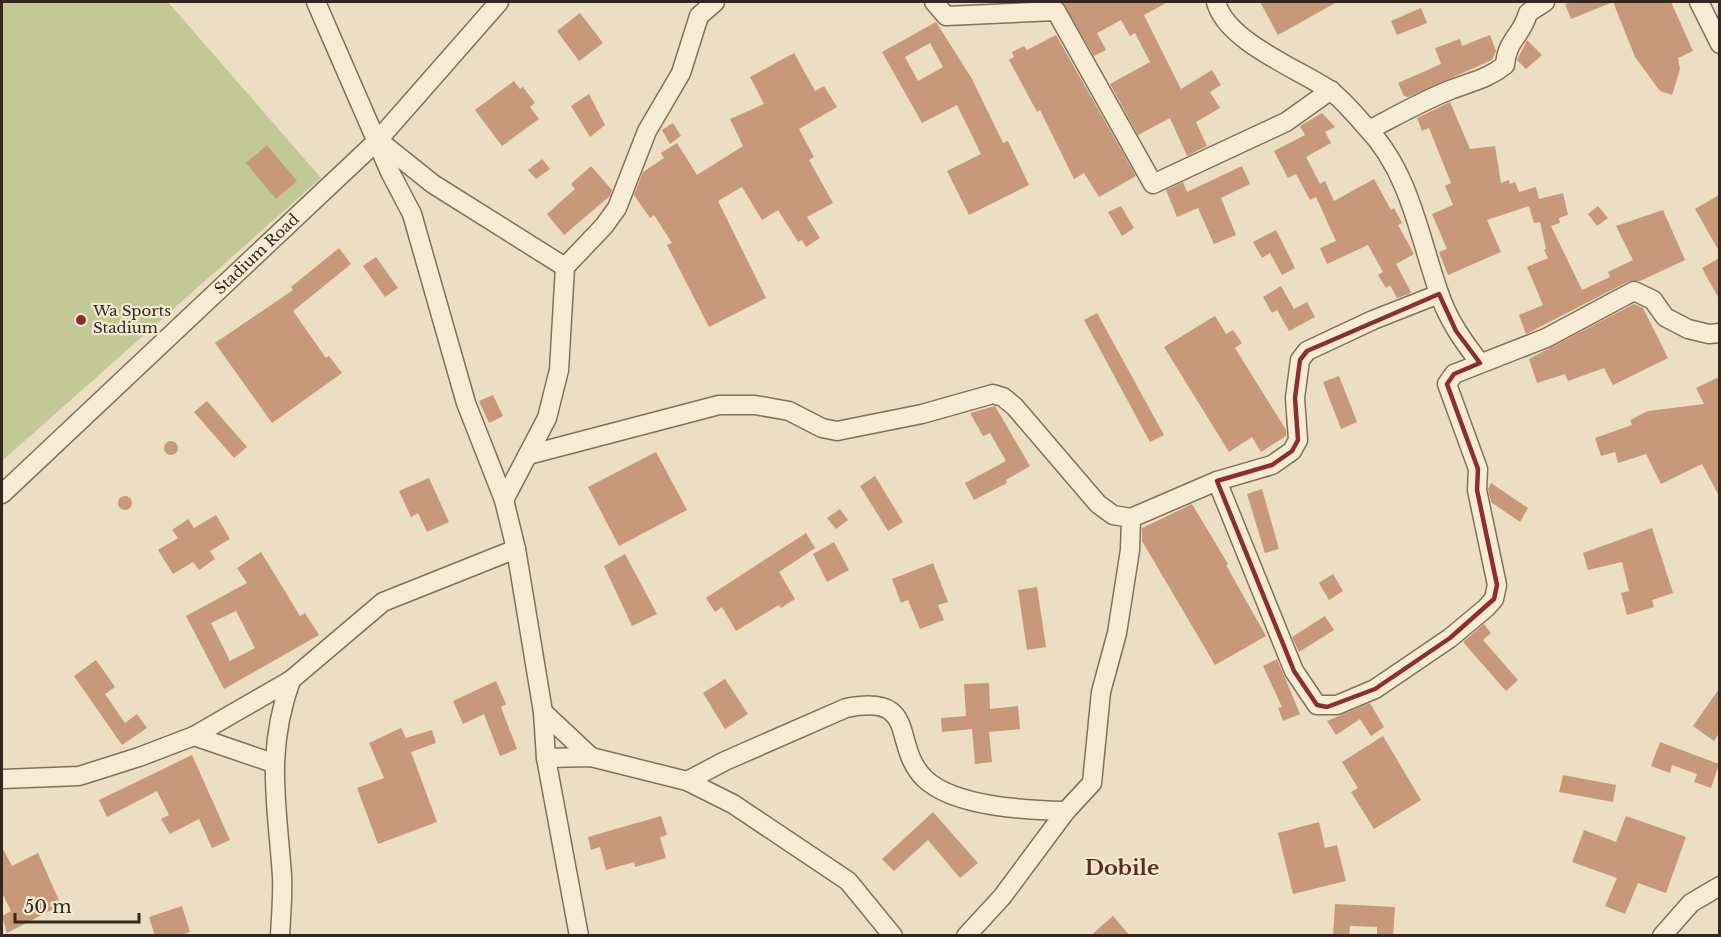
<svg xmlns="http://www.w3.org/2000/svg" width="1721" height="937" font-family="'Libre Baskerville',serif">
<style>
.green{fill:#c2c896}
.building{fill:#c7997a;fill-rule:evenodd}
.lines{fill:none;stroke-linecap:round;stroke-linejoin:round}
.street-casing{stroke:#83705a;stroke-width:21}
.street{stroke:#f6ecd4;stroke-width:18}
.marked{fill:none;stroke:#8e2e2f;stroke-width:4.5;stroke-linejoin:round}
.poi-dot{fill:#8e2e2f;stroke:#f3e9d1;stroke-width:2}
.labels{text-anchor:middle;stroke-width:4.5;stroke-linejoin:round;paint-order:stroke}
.street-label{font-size:15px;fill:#34281e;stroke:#f3e9d1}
.poi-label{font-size:15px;fill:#34281e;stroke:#f3e9d1;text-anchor:start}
.district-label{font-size:21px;font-weight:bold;fill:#5e2c20;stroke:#f3e9d1}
</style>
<rect width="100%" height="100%" fill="#ebdec2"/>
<polygon class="green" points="2,2 168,2 321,178 2,461"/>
<g class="building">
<polygon points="1062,2 1168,2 1144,15 1181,89 1212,70 1221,85 1210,92 1220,108 1196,122 1207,146 1187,156 1170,118 1138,135 1110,84 1150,62 1135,33 1130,36 1121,20 1097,33 1106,50 1094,56"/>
<polygon points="1260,2 1337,2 1278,35"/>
<polygon points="1573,2 1671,2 1693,51 1678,58 1680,69 1672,95 1660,91 1635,57 1613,2 1571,19 1565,4"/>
<polygon points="1421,8 1427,23 1397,35 1391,21"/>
<polygon points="580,13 603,43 579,61 557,31"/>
<path d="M 936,22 L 972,79 L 1003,143 L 1008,141 L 1029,185 L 969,215 L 947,171 L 981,154 L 957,105 L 922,123 L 882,52 ZM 930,43 L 943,67 L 918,81 L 905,57 Z"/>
<polygon points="1056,35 1136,176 1099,197 1084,173 1074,179 1040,110 1037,112 1009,60 1014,57 1012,52 1024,46 1027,50"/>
<polygon points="1490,35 1496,51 1492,60 1408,97 1404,96 1398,83 1441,64 1435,48 1460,39 1462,46"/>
<polygon points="1527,40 1542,55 1526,69 1517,60"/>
<polygon points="794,53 815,91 824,86 837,107 799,129 814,157 809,160 833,203 807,217 820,238 806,247 802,240 798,242 778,210 762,220 742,187 718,201 766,298 709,327 667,245 672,243 654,215 650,218 634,195 643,172 664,158 661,153 677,143 697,175 743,146 730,119 764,104 750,77"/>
<polygon points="514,81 520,89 523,87 535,103 530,107 539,119 502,146 475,110"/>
<polygon points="589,94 605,125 590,137 571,106"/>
<polygon points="1450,102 1470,149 1495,146 1501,183 1509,180 1510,184 1515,182 1519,192 1536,187 1539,199 1563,193 1568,215 1559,218 1560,223 1551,226 1582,290 1610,277 1608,272 1633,260 1616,226 1663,210 1685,260 1640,281 1629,281 1526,334 1519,315 1543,305 1527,267 1548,258 1544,250 1546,249 1540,222 1534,223 1529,206 1487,220 1501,252 1448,275 1439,252 1447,249 1432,214 1453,205 1445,186 1451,183 1429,128 1422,131 1417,118"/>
<polygon points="1322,113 1335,127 1325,132 1331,143 1306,157 1320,184 1325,181 1334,201 1374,179 1391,210 1394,208 1402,223 1398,225 1414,254 1396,264 1411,292 1409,294 1397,298 1390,285 1386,288 1378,275 1383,272 1368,245 1327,264 1320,248 1336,241 1316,197 1310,200 1296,174 1288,178 1274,151 1305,135 1300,126"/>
<polygon points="673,123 681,136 670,144 662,130"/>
<polygon points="267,145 297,181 276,199 246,163"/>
<polygon points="542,159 550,169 536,179 528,170"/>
<polygon points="591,166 612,190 610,196 564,235 547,214 575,189 571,184"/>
<polygon points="1242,166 1250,184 1221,198 1236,235 1214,244 1198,208 1177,217 1166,190 1183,182 1187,192"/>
<polygon points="1719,195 1719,251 1695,209"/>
<polygon points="1121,206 1134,228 1122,236 1108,212"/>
<polygon points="1598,206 1608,218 1597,226 1588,214"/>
<polygon points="1276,230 1295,268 1282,275 1270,253 1262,258 1253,242"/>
<polygon points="339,248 351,264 293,311 326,358 329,356 342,373 272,423 215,343 293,290 291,287"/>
<polygon points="376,257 398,288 385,297 363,266"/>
<polygon points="1719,258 1719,299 1702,268"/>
<polygon points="1281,286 1294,309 1307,302 1315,317 1289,331 1277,310 1272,313 1263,297"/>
<polygon points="1634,304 1643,308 1668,358 1613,385 1604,368 1568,381 1565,374 1537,383 1529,359"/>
<polygon points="1097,313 1164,435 1150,442 1084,320"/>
<polygon points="1215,316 1226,334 1233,330 1242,343 1235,348 1286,430 1286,436 1261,452 1252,437 1229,452 1164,347"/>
<polygon points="1339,376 1357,422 1341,429 1323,382"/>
<polygon points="1719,377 1719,496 1702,464 1661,484 1646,454 1618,463 1615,452 1601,456 1595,438 1632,425 1630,420 1648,411 1704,404 1696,388"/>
<polygon points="493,395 503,416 489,423 479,401"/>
<polygon points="207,401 247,447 234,458 194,412"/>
<polygon points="995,406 1030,466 1006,480 1007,483 974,500 965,483 1006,461 990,433 983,436 970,413"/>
<circle cx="171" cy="448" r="7"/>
<polygon points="656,452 687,510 619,546 588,487"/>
<polygon points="875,476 903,522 888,531 860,486"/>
<polygon points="429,478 449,522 427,532 418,513 411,517 399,491"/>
<polygon points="1491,483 1528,508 1520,522 1491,502 1488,489"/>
<polygon points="1262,489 1279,549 1265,553 1247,494"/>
<circle cx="125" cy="503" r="7"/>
<polygon points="1192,504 1228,564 1226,565 1266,636 1215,665 1142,541 1142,528"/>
<polygon points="840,509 848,520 836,529 827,518"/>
<polygon points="216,515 230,539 210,551 215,559 199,570 193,562 173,574 158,550 178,538 172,530 188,519 194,528"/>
<polygon points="1652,528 1673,593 1652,600 1654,607 1627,615 1621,593 1629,591 1622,562 1588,570 1583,553"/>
<polygon points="806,533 815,548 779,572 795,599 781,608 779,605 736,631 722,607 715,612 706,598"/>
<polygon points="834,542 849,570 827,582 813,554"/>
<path d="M 261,552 L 300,616 L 305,613 L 319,635 L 224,689 L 186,616 L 247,583 L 237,568 ZM 236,611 L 255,648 L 230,661 L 211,623 Z"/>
<polygon points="625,554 657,614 632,626 604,566"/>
<polygon points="933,563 948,602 938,605 944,620 920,629 908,600 901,603 892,579"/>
<polygon points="1333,574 1343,591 1329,600 1319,583"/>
<polygon points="1037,587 1046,647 1027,650 1018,590"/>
<polygon points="1325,616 1334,630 1299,652 1292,637"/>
<polygon points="1484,624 1491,633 1483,640 1518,680 1506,691 1463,642"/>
<polygon points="1277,659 1300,714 1283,721 1278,708 1282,707 1263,666"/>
<polygon points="96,660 115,687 105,694 125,723 137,714 147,728 122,745 74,676"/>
<polygon points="725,679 748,714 725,729 703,693"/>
<polygon points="496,681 506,704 501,707 517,749 500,756 484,714 463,724 453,701"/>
<polygon points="989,683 990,709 1018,706 1020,729 989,732 992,762 975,764 972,729 942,732 941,718 966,716 964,684"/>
<polygon points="1719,689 1719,733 1714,741 1693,726"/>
<polygon points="1370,703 1384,727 1371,736 1360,719 1336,735 1327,721"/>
<polygon points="401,728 406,738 432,730 436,743 411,752 437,822 378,844 357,788 384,778 369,743"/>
<polygon points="1383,736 1421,800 1374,829 1351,792 1358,788 1342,762"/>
<polygon points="1660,742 1719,764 1711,788 1694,782 1697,774 1672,765 1670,773 1651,766"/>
<polygon points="192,755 230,840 212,848 199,819 170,834 161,819 169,815 157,791 107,817 99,800"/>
<polygon points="1563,775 1616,785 1613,802 1559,792"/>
<polygon points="933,812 978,863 960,878 928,840 894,871 882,859"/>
<polygon points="661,816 667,835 660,837 666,858 635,867 634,862 606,870 600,847 591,850 588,837"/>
<polygon points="1626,816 1686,837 1666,893 1638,883 1625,914 1605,906 1617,878 1572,862 1584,830 1616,842"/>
<polygon points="1319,822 1325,848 1337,845 1346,881 1293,894 1278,833"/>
<polygon points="2,847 12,866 38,853 61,905 7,933 2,916 11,911 2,893"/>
<polygon points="1335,904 1395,907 1393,936 1377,936 1377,927 1350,926 1349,936 1333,936"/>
<polygon points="182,906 190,932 178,936 155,936 149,917"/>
<polygon points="1113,916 1130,936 1090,936"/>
</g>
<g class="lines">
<g class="street-casing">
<g id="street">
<polyline points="316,2 390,172 412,214 466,403 504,500 516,549 543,712 546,758 579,936"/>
<polyline points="934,2 946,16 1056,11 1153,184 1286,122 1331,90"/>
<path d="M 1216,2 C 1226,41 1296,68 1328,89 C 1342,98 1355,115 1367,128 C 1410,173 1419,236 1439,293 C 1448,320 1463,341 1480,363"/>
<polyline points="1699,2 1720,44"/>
<path d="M 1369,130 C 1396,116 1422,101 1450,90 C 1470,82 1488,79 1505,65 C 1507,39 1522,36 1528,13 L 1545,2"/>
<polyline points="378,140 433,184 565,267"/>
<polyline points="528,455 719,405 755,405 789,411 822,428 837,431 922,414 993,394 1003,397 1015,407 1098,504 1113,515 1131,518 1217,481 1272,465 1292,451 1298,440 1295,398 1300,360 1307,351 1373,320 1439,294"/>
<polyline points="1217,481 1294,671 1317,705 1337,705 1375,689 1450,638 1486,608 1494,599 1497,585 1477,490 1478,469 1447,384 1454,374 1546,338 1634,291 1653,300 1665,317 1688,329 1709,334 1720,333"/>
<path id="s1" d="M 2,494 L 378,140 L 499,2"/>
<polyline points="504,500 547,418 559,370 565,267 604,226 617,208 647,131 681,73 699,16 715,2"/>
<polyline points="543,712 591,757"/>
<polyline points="194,736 273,763"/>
<polyline points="546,758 591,757 687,781 733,804 848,881 893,936"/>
<polyline points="2,779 79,776 139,757 194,736 291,680 383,602 516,549"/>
<path d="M 687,781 L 725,761 L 846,708 C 921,693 890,745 925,779 C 955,807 1026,810 1066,811"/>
<path d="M 280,936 C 281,916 283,895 282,876 C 277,802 265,753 291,680"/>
<polyline points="966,936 1002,897 1066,811 1092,783 1101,692 1117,633 1130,550 1131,518"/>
<polyline points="1662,936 1691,903 1720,886"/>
</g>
</g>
<use href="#street" class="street"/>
</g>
<path class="marked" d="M 1439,294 L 1456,331 L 1480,363 L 1454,374 L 1447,384 L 1478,469 L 1477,490 L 1497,585 L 1494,599 L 1450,638 L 1375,689 L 1327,707 L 1317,705 L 1294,671 L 1217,481 L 1272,465 L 1292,451 L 1298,440 L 1295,398 L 1300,360 L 1307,351 Z"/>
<circle class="poi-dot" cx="81" cy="320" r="6"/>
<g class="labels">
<g class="street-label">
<text dy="5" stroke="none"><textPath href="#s1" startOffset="350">Stadium Road</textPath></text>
</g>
<g class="poi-label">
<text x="93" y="316">Wa Sports<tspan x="93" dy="17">Stadium</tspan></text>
</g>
<g class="district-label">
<text x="1122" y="875">Dobile</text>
</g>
</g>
<rect width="1721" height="937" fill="none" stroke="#34281e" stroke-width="6"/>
<path d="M15 913v9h124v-9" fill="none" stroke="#34281e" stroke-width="3"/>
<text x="24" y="913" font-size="18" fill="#34281e" stroke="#f3e9d1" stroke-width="4.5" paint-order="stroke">50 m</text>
</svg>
